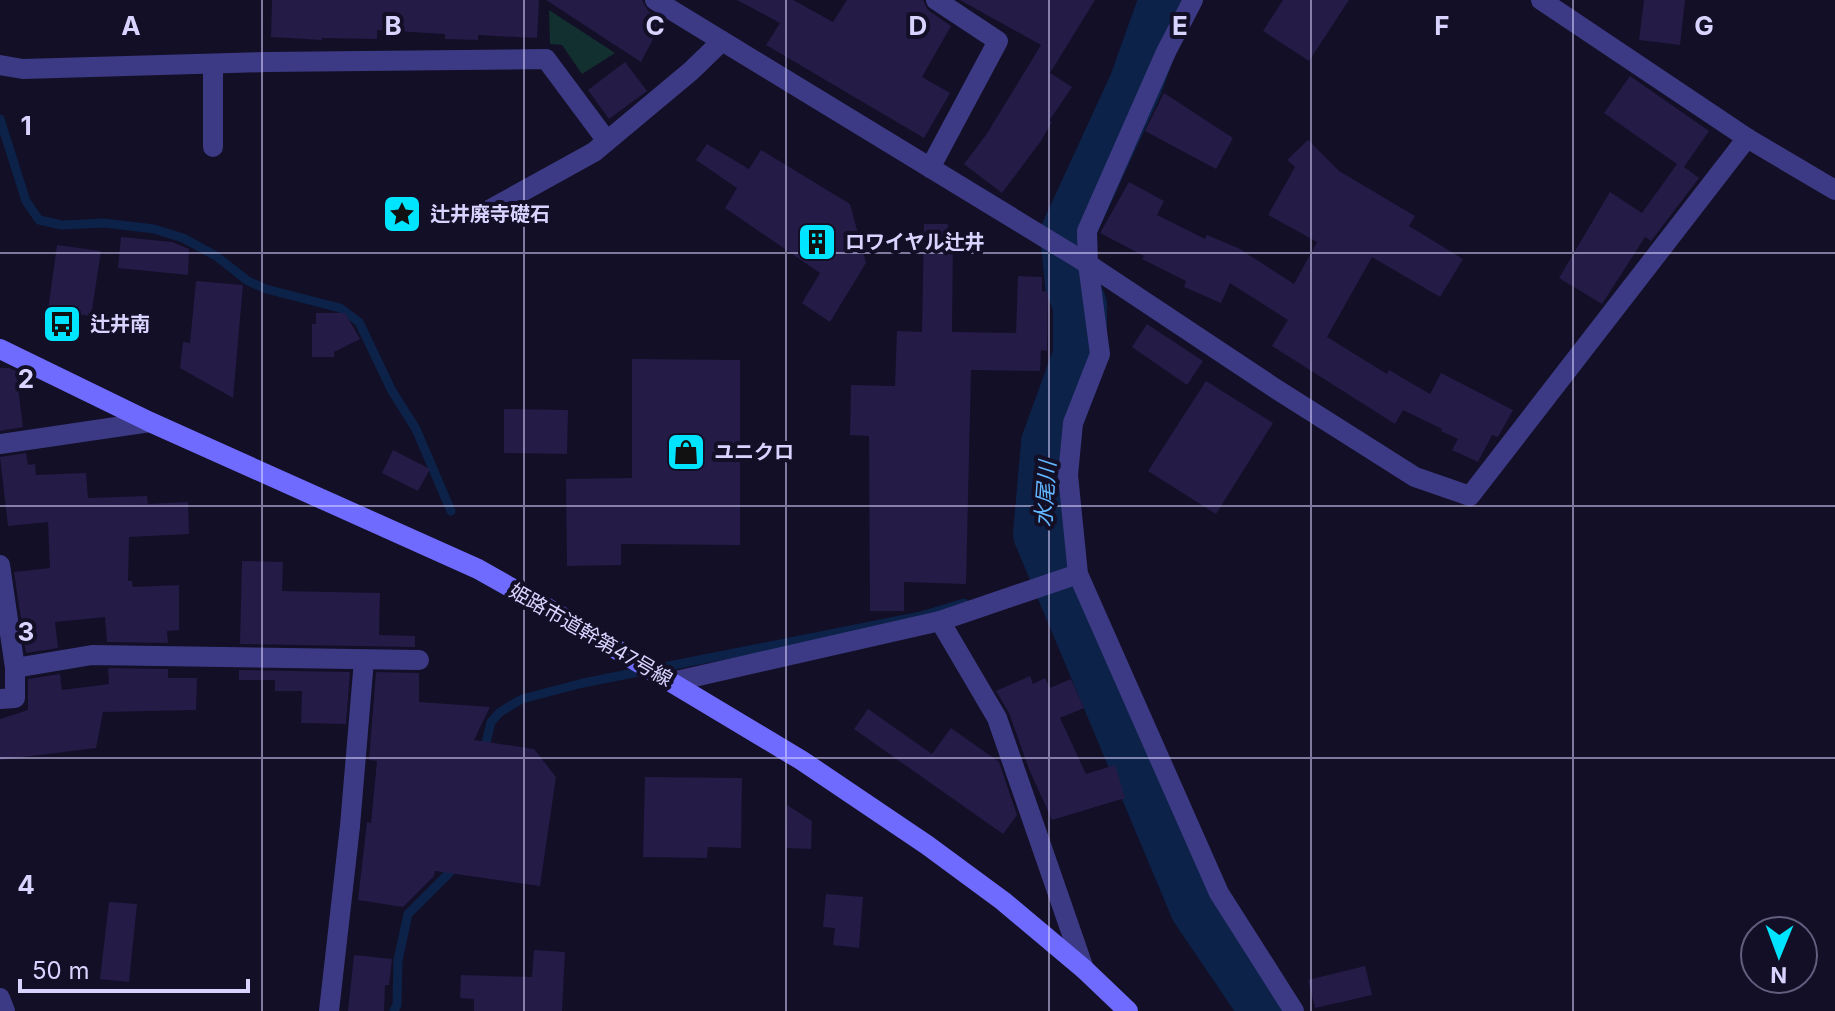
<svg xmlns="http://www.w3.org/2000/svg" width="1835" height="1011" font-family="Inter,'Noto Sans JP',sans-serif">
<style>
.green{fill:#12302f}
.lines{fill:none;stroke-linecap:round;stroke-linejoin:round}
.stream{stroke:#0c2248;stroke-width:9}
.river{stroke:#0c2248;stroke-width:54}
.building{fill:#241b47}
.street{stroke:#3d3a85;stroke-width:20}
.secondary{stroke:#6f6bff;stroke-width:20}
.grid{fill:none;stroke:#d9d4ff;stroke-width:2;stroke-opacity:0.55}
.labels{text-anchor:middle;stroke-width:8;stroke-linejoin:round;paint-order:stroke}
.poi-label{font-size:20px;font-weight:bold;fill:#d9d4ff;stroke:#130f26;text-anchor:start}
.street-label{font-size:20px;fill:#d9d4ff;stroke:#130f26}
.water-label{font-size:22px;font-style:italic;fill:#62b6ff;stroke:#130f26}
.grid-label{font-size:26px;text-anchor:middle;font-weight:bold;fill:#d9d4ff;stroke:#130f26;stroke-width:8;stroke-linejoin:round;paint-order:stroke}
</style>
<rect width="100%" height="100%" fill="#130f26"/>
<polygon class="green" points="549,10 615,53 582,74 562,45 550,44"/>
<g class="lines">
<g class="stream">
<polyline points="0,119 26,201 39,220 62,225 104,223 154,229 183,238 216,256 248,281 266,289 340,308 359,322 392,391 416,429 451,511"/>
<polyline points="484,751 491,722 500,712 522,699 583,683 921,616 964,603"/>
<polyline points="394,1011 397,1005 398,960 408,914 457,865"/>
</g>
<polyline class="river" points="1166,0 1136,84 1067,234 1072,285 1080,305 1080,355 1048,443 1040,534 1197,908 1267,1011"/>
</g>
<g class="building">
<polygon points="272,0 539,0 537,38 478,35 478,40 445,39 445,34 377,30 377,39 322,38 322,40 271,37"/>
<polygon points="546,0 642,0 648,11 663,20 641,62"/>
<polygon points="737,0 793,0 833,22 847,0 923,0 928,10 951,26 922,77 950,93 924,138 766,45 780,23"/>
<polygon points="960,0 1095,0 1050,73 1072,87 1049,121 1052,122 1041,141 1002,193 964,164 986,135 1041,45"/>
<polygon points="1283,0 1349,0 1309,61 1263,31"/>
<polygon points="1644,0 1685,0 1680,45 1639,40"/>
<polygon points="625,62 647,91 609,119 588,90"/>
<polygon points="1630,76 1709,131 1684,167 1699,178 1651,241 1645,237 1602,304 1559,278 1610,192 1642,213 1677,164 1604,113"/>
<polygon points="1164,93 1233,138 1216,169 1145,131"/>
<polygon points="1308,140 1339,171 1415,216 1409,226 1463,259 1440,297 1372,257 1327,337 1387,374 1389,370 1430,394 1441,373 1513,410 1498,437 1492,435 1478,462 1452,450 1458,439 1441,431 1442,429 1403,410 1395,424 1272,346 1288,320 1230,283 1221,303 1184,287 1186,281 1142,259 1144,256 1100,233 1129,182 1164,201 1157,215 1205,239 1207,235 1238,248 1294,284 1317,242 1268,215 1295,167 1287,160"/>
<polygon points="707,144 749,169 761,150 850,204 866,263 830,322 802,303 820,273 725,208 737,188 696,160"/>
<polygon points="924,224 948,224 947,239 953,239 952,332 1016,333 1018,276 1042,277 1042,291 1048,292 1047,351 1041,350 1040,371 971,370 966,584 904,582 904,611 870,611 869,436 850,435 851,385 895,386 897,331 922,332"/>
<polygon points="121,237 172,242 189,249 188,275 118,268"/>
<polygon points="57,245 101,251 91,316 48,310"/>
<polygon points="196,281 243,285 233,398 180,368 183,342 190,343"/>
<polygon points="316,313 345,313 360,339 334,352 334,357 312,357 312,324 316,324"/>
<polygon points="1147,324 1203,361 1187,385 1132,347"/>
<polygon points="632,359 740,360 740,545 621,544 621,565 567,566 566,479 632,478"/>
<polygon points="0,368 9,368 16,371 23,427 0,431"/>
<polygon points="1206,381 1273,423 1216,514 1148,471"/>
<polygon points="504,409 568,410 567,454 504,453"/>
<polygon points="393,450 430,469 418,491 382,473"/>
<polygon points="26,453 28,465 35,464 36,475 86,473 88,498 147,496 148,504 188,502 189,534 129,537 128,581 132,581 133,587 179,585 179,630 167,631 168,643 107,642 105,617 55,622 58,648 26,653 14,572 50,568 48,522 8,526 0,457"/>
<polygon points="242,561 283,562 282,591 380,593 379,635 415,636 415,647 240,644"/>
<polygon points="108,668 168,669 168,678 197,678 196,710 103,712 96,748 0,760 0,719 28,710 28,679 60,674 62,690 109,684"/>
<polygon points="239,670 350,672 346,724 301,723 302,691 275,691 275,680 239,680"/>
<polygon points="376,672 419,673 419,702 490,707 474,740 534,749 556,777 540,886 435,871 434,876 403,907 358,900 367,822 371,823 377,761 369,760"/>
<polygon points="1030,676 1033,684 1045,678 1050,688 1071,679 1084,708 1060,718 1086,774 1115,765 1125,798 1052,820 1029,769 1009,713 996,691"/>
<polygon points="868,709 932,754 951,728 999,762 1017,815 1003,834 854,729"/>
<polygon points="645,777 742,778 741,848 708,847 707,858 643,857"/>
<polygon points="787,805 812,821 811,849 786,848"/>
<polygon points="826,894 863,897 859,948 833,945 835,928 823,927"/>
<polygon points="109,902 137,904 129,982 100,979"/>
<polygon points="534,950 565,952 562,1011 474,1011 474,999 460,998 461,975 532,977"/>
<polygon points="354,955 392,959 389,985 385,985 384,1011 348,1011"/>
<polygon points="1365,966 1372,995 1315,1008 1308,980"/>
</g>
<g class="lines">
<g class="street">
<polyline points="655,0 1088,264 1273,387 1415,477 1470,496 1747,138"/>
<polyline points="1193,0 1166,52 1087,231 1088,264 1100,354 1073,423 1068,475 1078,574 1219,893 1294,1011"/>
<polyline points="1541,0 1747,138 1835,190"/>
<polyline points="213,64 213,147"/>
<polyline points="0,65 23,69 267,62 546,59 607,141"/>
<polyline points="930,168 998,41 936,0"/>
<polyline points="480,215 594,152 691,71 722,41"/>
<polyline points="0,444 150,422"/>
<polyline points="0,565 15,668 15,698 0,699"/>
<polyline points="940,621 997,718 1084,969"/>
<polyline points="15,668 92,655 419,660"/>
<polyline points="672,682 940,621 1078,574"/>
<polyline points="0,998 5,1011"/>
<polyline points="329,1011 350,826 364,660"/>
</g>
<polyline class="secondary" points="0,349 150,422 478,569 554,612 801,760 927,845 1003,901 1084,969 1128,1011"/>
</g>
<path class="grid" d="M 262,0 L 262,1011M 524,0 L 524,1011M 786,0 L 786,1011M 1049,0 L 1049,1011M 1311,0 L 1311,1011M 1573,0 L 1573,1011M 0,253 L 1835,253M 0,506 L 1835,506M 0,758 L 1835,758"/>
<defs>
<g id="sight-square" transform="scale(2)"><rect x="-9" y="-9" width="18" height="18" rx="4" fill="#00e5ff" stroke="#130f26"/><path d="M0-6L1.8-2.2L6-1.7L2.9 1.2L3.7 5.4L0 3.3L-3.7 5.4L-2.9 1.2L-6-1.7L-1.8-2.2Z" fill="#111"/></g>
<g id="building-square" transform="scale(2)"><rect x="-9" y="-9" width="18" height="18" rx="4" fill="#00e5ff" stroke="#130f26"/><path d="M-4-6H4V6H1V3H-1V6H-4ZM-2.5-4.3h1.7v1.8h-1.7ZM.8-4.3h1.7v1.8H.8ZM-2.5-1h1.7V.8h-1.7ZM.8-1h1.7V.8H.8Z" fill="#111"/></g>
<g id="bus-square" transform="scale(2)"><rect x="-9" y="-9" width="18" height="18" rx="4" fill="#00e5ff" stroke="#130f26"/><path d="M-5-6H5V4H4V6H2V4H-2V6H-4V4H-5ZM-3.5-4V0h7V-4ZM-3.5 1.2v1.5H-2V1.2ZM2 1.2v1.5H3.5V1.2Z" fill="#111"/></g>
<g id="shop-square" transform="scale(2)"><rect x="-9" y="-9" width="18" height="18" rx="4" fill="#00e5ff" stroke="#130f26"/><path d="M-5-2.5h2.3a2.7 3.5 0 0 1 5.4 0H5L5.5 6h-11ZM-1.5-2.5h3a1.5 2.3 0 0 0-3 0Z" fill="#111"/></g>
</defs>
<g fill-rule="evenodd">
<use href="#sight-square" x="402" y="214"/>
<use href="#building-square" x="817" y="242"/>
<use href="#bus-square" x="62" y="324"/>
<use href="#shop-square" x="686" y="452"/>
</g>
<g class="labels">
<g class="poi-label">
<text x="430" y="221">辻井廃寺礎石</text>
<text x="845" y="249">ロワイヤル辻井</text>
<text x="90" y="331">辻井南</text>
<text x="714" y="459">ユニクロ</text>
</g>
<g class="street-label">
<text transform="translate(591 635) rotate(30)" y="7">姫路市道幹第47号線</text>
</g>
<g class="water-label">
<text transform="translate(1045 494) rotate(-86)" y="8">水尾川</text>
</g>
</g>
<g class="grid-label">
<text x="131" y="35">A</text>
<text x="393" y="35">B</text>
<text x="655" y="35">C</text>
<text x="918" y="35">D</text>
<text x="1180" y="35">E</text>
<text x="1442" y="35">F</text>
<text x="1704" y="35">G</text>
<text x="26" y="135">1</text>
<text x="26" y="388">2</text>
<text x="26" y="641">3</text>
<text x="26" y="894">4</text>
</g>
<g transform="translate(1779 955) rotate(181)"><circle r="38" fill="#130f26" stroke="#625e7d" stroke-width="2"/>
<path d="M0-6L14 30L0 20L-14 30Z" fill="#00e5ff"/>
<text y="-12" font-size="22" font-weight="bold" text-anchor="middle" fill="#d9d4ff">N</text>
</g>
<path d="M20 979v12h228v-12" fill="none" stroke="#d9d4ff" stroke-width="4"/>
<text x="32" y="979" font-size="24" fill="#d9d4ff" stroke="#130f26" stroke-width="6" paint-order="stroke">50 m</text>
</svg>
